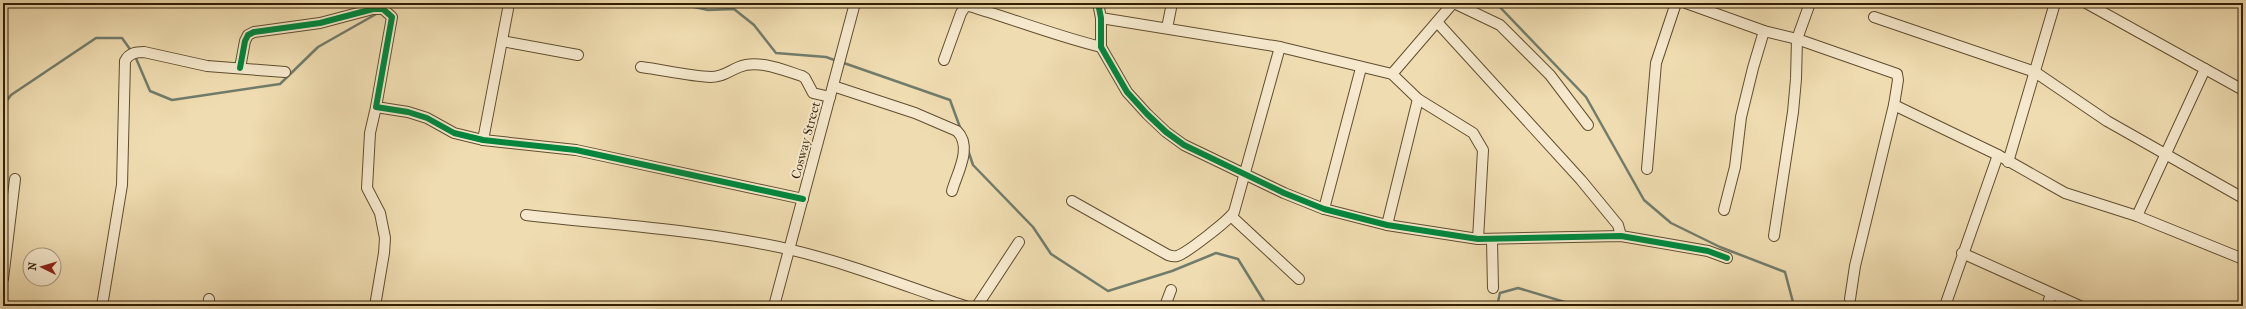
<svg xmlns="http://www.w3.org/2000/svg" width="2246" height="309" font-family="'IM FELL French Canon',serif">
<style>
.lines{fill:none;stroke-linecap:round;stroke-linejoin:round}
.stream{stroke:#707c6c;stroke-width:2.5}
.minor-casing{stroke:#614e2f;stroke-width:12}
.minor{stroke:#f5e8cc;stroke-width:10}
.cycleway-casing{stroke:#f5e8cc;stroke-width:8}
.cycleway{stroke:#00873e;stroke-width:6}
.labels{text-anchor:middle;stroke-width:4;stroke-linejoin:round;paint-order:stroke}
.street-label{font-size:13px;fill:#321f04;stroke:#f5e8cc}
</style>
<rect width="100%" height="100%" fill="#efdcb0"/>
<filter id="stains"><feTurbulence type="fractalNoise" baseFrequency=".005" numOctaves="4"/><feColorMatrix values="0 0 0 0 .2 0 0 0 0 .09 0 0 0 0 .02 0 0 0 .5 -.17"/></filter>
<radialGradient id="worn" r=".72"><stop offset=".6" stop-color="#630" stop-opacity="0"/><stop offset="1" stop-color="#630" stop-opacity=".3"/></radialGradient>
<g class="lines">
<g class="stream">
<polyline points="676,3 708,10 734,9 754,25 776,53 826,57 837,61"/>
<polyline points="1496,3 1586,97 1644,200 1671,223 1720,247 1785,272 1794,306"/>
<polyline points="386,9 393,3"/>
<polyline points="135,56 150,91 172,100 280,84 318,47 378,13"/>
<polyline points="841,62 950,100 961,130"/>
<polyline points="3,106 11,95 96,38 122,38 132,52"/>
<polyline points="968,150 973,165 1033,227 1051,254 1108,291 1172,271 1216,253 1238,259 1267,306"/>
<polyline points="1497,306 1500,293 1518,288 1578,306"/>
</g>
<g class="minor-casing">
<g id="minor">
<polyline points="1098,3 1101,18 1101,47 1127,92 1147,114 1166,132 1184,145 1284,193 1324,209 1387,225 1478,239 1621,236 1708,251 1727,258"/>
<polyline points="1454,3 1500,25 1550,75 1588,125"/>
<polyline points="1686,3 1764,31 1797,39 1897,74 1898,80 1894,105 1855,266 1850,299"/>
<polyline points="2086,3 2243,90"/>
<polyline points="1874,17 2035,72 2107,121 2243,198"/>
<polyline points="1101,18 1280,47 1392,74 1418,99 1473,133 1483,150 1478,239"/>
<polyline points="1437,22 1581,180 1618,225 1621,236"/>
<polyline points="1167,28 1172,3"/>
<polyline points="502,41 578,55"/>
<path d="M 944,60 L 961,13 L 965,7 L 969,6 C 1013,19 1056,36 1101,47"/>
<path d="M 641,67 C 664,70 688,76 711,77 C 723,77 729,71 739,67 C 758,59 783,70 802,76 L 805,78 L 813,93 L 830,97"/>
<polyline points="240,68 245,41 248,35 254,32 320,23 373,9 383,9 392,17 376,107 408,112 427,118 454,133 483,140 576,150 803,199"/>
<polyline points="1392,74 1453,3"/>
<path d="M 833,86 L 915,113 L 957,131 C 973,147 957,173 952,191"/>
<polyline points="1894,105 1998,155 2065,193 2137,216 2243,259"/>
<polyline points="483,140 508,9"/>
<polyline points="2008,162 2055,3"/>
<polyline points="1647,169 1656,63 1676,3"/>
<path d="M 1072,201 L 1168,255 C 1171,256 1174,257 1177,256 C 1187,253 1229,220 1234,212 L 1280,47"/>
<polyline points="1324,209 1361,68"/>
<polyline points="1724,210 1735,167 1741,117 1753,68 1764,31"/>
<path d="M 526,215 C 614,225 705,230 792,250 C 851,264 908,287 965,306"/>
<polyline points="1231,216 1299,279"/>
<polyline points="2137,216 2205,69"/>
<polyline points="1387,225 1418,99"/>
<polyline points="1774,236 1793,112 1796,79 1797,39 1810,3"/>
<polyline points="1492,240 1493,288"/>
<polyline points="1962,253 2080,306"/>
<polyline points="3,279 15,179"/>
<path d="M 102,306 L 122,185 L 125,61 C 129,53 136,52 144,52 L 207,66 L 285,72"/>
<polyline points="208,306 209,299"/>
<polyline points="375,306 384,253 385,238 380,213 367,188 370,133 376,107"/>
<polyline points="774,306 855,3"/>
<polyline points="977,306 1019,242"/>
<polyline points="1165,306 1171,290"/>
<polyline points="1945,306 1998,155"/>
<polyline points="2047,306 2051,294"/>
</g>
</g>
<use href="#minor" class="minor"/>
<g class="cycleway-casing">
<g id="cycleway">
<polyline points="1098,3 1101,18 1101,47 1127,92 1147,114 1166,132 1184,145 1284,193 1324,209 1387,225 1478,239 1621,236 1708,251 1727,258"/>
<polyline points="240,68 245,41 248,35 254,32 320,23 373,9 383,9 392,17 376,107 408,112 427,118 454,133 483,140 576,150 803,199"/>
</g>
</g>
<use href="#cycleway" class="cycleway"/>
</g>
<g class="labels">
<g class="street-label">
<text transform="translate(805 140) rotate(-75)" y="5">Cosway Street</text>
</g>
</g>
<rect width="2246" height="309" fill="none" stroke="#efdcb0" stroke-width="16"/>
<rect x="4" y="4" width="2238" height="301" fill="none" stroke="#321f04" stroke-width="2"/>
<rect x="8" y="8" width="2230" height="293" fill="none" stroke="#321f04"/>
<g transform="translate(42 267) rotate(275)"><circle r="19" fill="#f5e8cc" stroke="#a7987c"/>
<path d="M0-3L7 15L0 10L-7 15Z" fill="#8f2418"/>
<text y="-6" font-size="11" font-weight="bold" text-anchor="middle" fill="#321f04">N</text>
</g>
<rect width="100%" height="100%" filter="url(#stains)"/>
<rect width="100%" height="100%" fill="url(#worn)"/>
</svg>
